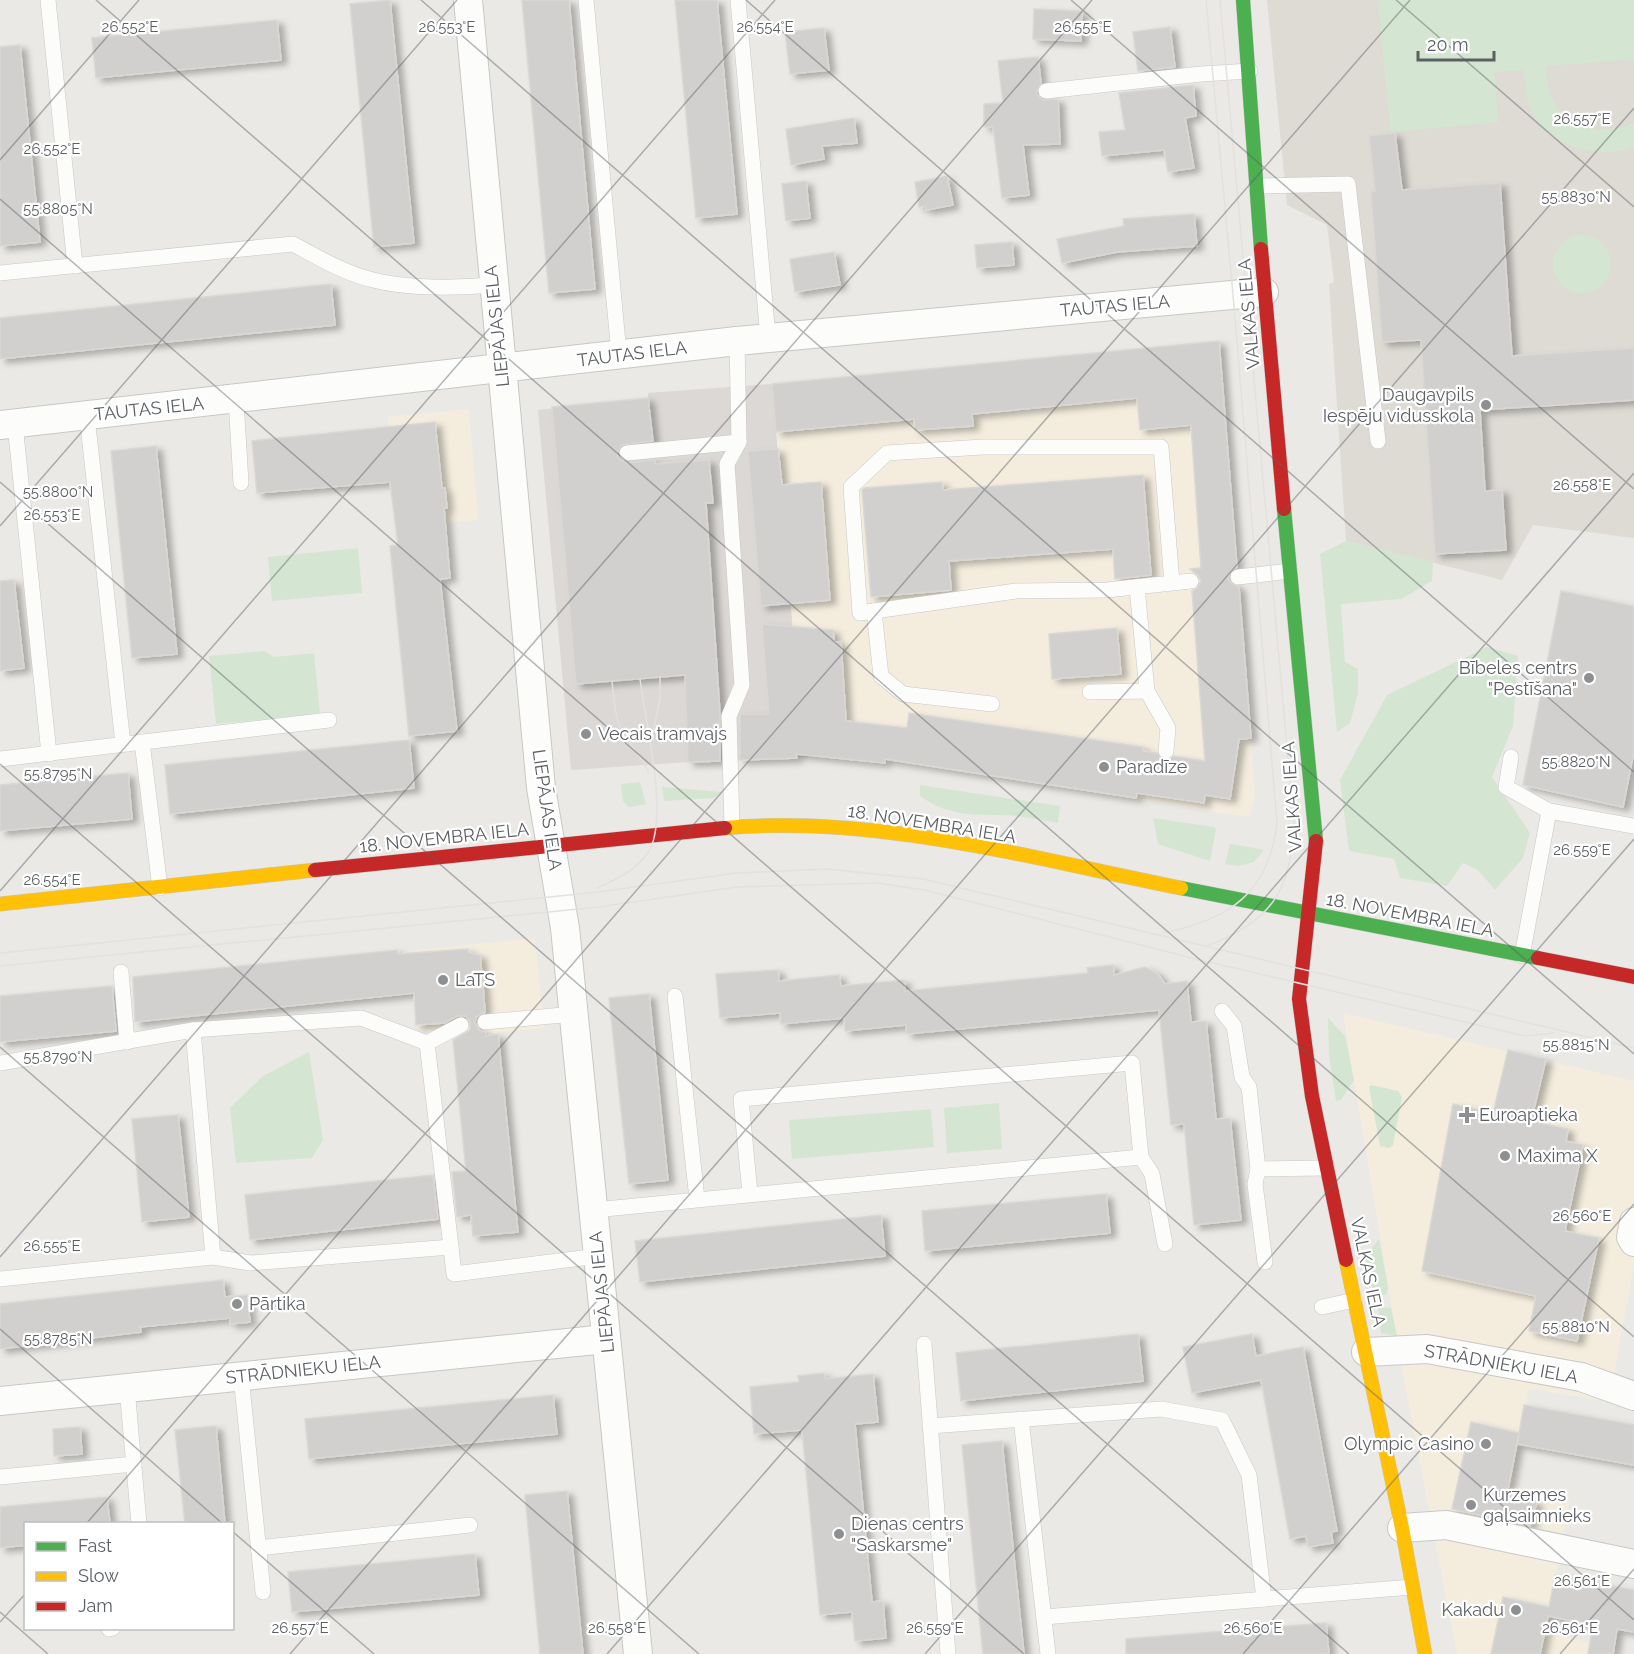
<svg xmlns="http://www.w3.org/2000/svg" width="1634" height="1654" font-family="Raleway,sans-serif">
<style>
.commercial{fill:#f4edde}
.industrial{fill:#dbd8d5}
.education{fill:#dedbd5}
.green{fill:#d4e6d1}
.building{fill:#d1d0ce;stroke:#dad8d4;stroke-width:1.5;filter:url(#shadow)}
.lines{fill:none;stroke-linecap:round;stroke-linejoin:round}
.lane-casing{stroke:#c7c8c7;stroke-width:16}
.street-casing{stroke:#c7c8c7;stroke-width:30}
.fast-casing{stroke:#c7c7c6;stroke-width:15}
.slow-casing{stroke:#c7c7c6;stroke-width:15}
.jam-casing{stroke:#c7c7c6;stroke-width:15}
.lane{stroke:#fcfcfb;stroke-width:15}
.street{stroke:#fcfcfb;stroke-width:28}
.fast{stroke:#4caf50;stroke-width:14}
.slow{stroke:#ffc107;stroke-width:14}
.jam{stroke:#c62828;stroke-width:14}
.tram{stroke:#e2e1e2;stroke-width:1.5}
.ticks{fill:none;stroke:#5b5f63;stroke-width:1.5;stroke-opacity:0.45}
.poi-dot{fill:#8d8f90;stroke:#fff;stroke-width:2}
.labels{text-anchor:middle;stroke-width:4.5;stroke-linejoin:round;paint-order:stroke}
.street-label{font-size:18px;fill:#5b5f63;stroke:#fff}
.poi-label{font-size:18px;fill:#5b5f63;stroke:#fff;text-anchor:start}
.ticks-label{font-size:15px;text-anchor:middle;fill:#5b5f63;stroke:#fff;stroke-width:4.5;stroke-linejoin:round;paint-order:stroke}
</style>
<defs>
<filter id="shadow"><feDropShadow dx="6" dy="4" stdDeviation="3" flood-color="#0004"/></filter>
</defs>
<rect width="100%" height="100%" fill="#ebe9e5"/>
<g class="commercial">
<polygon points="1219,341 1255,796 1249,817 901,762 902,758 885,756 885,763 828,757 797,680 772,384"/>
<polygon points="469,409 478,520 445,523 446,535 394,481 388,417"/>
<polygon points="535,938 544,1028 450,1038 416,1028 408,951"/>
<polygon points="1343,1013 1634,1081 1634,1263 1609,1402 1529,1388 1511,1485 1570,1499 1546,1633 1619,1649 1618,1654 1457,1654 1401,1364"/>
</g>
<polygon class="industrial" points="772,384 797,680 814,724 814,757 688,762 571,770 538,410 648,398 648,393"/>
<polygon class="education" points="1267,0 1634,0 1634,538 1533,525 1502,580 1346,541 1329,284 1334,282 1327,225 1287,205"/>
<g class="green">
<path d="M 1378,0 L 1634,0 L 1634,59 L 1546,66 C 1547,75 1547,86 1550,95 C 1565,130 1602,137 1634,123 L 1634,147 C 1594,161 1538,144 1527,98 C 1525,89 1525,79 1524,70 L 1494,72 L 1498,122 L 1390,132 Z"/>
<circle cx="1582" cy="264" r="29"/>
<polygon points="1346,541 1433,562 1432,581 1401,599 1341,604 1345,662 1358,669 1358,693 1350,723 1337,732 1320,554"/>
<polygon points="358,548 362,593 272,601 268,557"/>
<polygon points="1487,647 1518,656 1513,726 1492,777 1530,833 1523,858 1495,890 1478,870 1463,863 1447,886 1400,878 1394,859 1349,851 1340,780 1387,695"/>
<polygon points="265,651 274,657 314,653 320,714 216,724 209,656"/>
<polygon points="640,782 646,804 629,807 623,801 621,784"/>
<path d="M 920,785 L 1060,806 L 1058,823 C 1039,820 1020,815 1001,815 C 970,815 946,815 920,796 Z"/>
<polygon points="662,787 722,792 714,798 664,801"/>
<polygon points="1153,818 1214,827 1216,829 1210,861 1158,844"/>
<polygon points="1230,844 1232,844 1264,850 1254,862 1238,866 1225,864"/>
<polygon points="1328,1018 1345,1036 1354,1080 1341,1100 1336,1101 1329,1055"/>
<polygon points="309,1052 323,1140 312,1158 236,1163 230,1108 263,1076"/>
<polygon points="1371,1085 1398,1091 1402,1097 1393,1145 1389,1148 1380,1146 1369,1087"/>
<polygon points="999,1103 1002,1149 947,1153 944,1108"/>
<polygon points="931,1109 934,1147 792,1159 789,1120"/>
<polygon points="1379,1239 1388,1287 1386,1295 1376,1296 1373,1292 1365,1257"/>
<polygon points="1378,1307 1391,1308 1397,1336 1381,1333"/>
</g>
<g class="building">
<polygon points="390,0 414,243 374,247 350,4"/>
<polygon points="522,0 569,0 595,289 549,293"/>
<polygon points="675,0 717,0 737,214 696,218"/>
<polygon points="1034,9 1082,11 1081,41 1033,39"/>
<polygon points="277,20 281,60 96,78 92,38"/>
<polygon points="1170,27 1175,67 1138,71 1133,32"/>
<polygon points="824,28 829,70 790,74 785,32"/>
<polygon points="20,45 40,242 0,246 0,47"/>
<polygon points="1038,57 1041,83 1036,93 1043,100 1058,99 1060,144 1023,145 1029,195 1002,198 993,127 984,127 984,104 1003,103 998,61"/>
<polygon points="1193,85 1196,116 1185,118 1194,168 1168,172 1164,150 1102,156 1099,132 1125,130 1119,93"/>
<polygon points="854,118 857,143 822,146 824,159 791,165 786,129"/>
<polygon points="1395,133 1402,190 1500,183 1512,356 1634,348 1634,400 1480,410 1485,491 1502,490 1506,550 1435,554 1421,340 1382,342 1371,192 1375,191 1369,136"/>
<polygon points="947,176 953,205 926,210 926,206 919,207 915,182"/>
<polygon points="806,181 810,218 786,221 782,184"/>
<polygon points="1194,214 1197,246 1117,252 1062,263 1057,239 1124,226 1123,219"/>
<polygon points="1012,242 1014,265 977,268 975,245"/>
<polygon points="834,252 840,285 795,292 790,259"/>
<polygon points="331,284 335,325 0,359 0,318"/>
<polygon points="1219,341 1237,567 1232,570 1228,578 1231,583 1239,587 1251,738 1239,739 1230,799 1205,795 1204,803 1137,793 1136,798 885,759 885,763 796,754 797,758 740,760 740,714 769,714 762,624 833,630 834,642 841,642 846,721 907,728 909,713 1143,747 1143,751 1157,753 1165,761 1174,756 1205,761 1192,591 1197,588 1201,581 1198,575 1190,569 1201,568 1191,425 1140,430 1137,398 972,414 973,426 915,430 914,419 776,432 772,384"/>
<polygon points="648,398 653,441 622,445 617,453 619,459 627,463 655,460 655,464 709,460 713,503 706,503 720,713 720,761 688,762 685,675 576,684 552,407"/>
<polygon points="435,422 442,488 445,488 447,508 444,508 450,578 440,579 457,731 409,736 390,546 398,545 390,482 257,493 252,441"/>
<polygon points="156,446 177,654 132,658 111,451"/>
<polygon points="778,449 782,485 821,482 830,600 761,606 748,451"/>
<polygon points="1143,475 1151,575 1115,579 1113,549 949,561 951,590 871,597 862,490 864,488 942,482 943,490"/>
<polygon points="14,580 24,668 0,671 0,581"/>
<polygon points="1561,591 1634,606 1634,751 1623,807 1523,785"/>
<polygon points="1117,628 1121,674 1052,679 1049,634"/>
<polygon points="409,740 414,788 170,814 165,765"/>
<polygon points="128,773 132,819 0,831 0,785"/>
<polygon points="468,949 469,953 480,955 483,985 485,1012 476,1017 475,1023 480,1031 486,1032 486,1036 498,1034 518,1232 473,1236 471,1215 457,1217 452,1172 466,1171 453,1040 470,1030 470,1021 466,1016 457,1016 444,1023 416,1025 414,993 135,1022 133,977 397,950 398,954"/>
<polygon points="1113,965 1114,975 1145,967 1157,973 1165,984 1187,981 1191,1022 1206,1021 1216,1119 1230,1118 1241,1220 1194,1225 1184,1124 1171,1125 1159,1010 907,1034 906,1025 845,1031 844,1018 781,1024 780,1013 720,1018 716,974 778,970 779,981 839,975 841,986 904,980 905,991 1088,973 1087,968"/>
<polygon points="112,986 116,1031 0,1042 0,996"/>
<polygon points="649,994 668,1180 629,1184 609,998"/>
<polygon points="1508,1050 1546,1059 1531,1121 1568,1129 1566,1141 1583,1145 1565,1231 1599,1238 1577,1341 1529,1331 1536,1296 1422,1271 1453,1104 1493,1113"/>
<polygon points="178,1115 189,1217 142,1222 132,1119"/>
<polygon points="433,1175 438,1219 250,1240 245,1195"/>
<polygon points="1106,1194 1110,1233 925,1251 922,1211"/>
<polygon points="881,1215 885,1256 640,1282 635,1241"/>
<polygon points="223,1280 225,1297 247,1295 250,1322 230,1324 230,1318 140,1327 141,1332 0,1349 0,1304"/>
<polygon points="1138,1334 1143,1381 961,1401 956,1353"/>
<polygon points="1252,1334 1256,1356 1303,1347 1337,1531 1331,1532 1333,1543 1308,1547 1306,1536 1290,1539 1261,1380 1192,1393 1183,1347"/>
<polygon points="824,1373 826,1379 873,1374 878,1422 855,1424 872,1602 883,1601 886,1638 855,1641 852,1612 820,1615 802,1430 754,1434 750,1387 799,1382 798,1376"/>
<polygon points="553,1395 557,1434 309,1459 305,1419"/>
<polygon points="1524,1405 1634,1425 1634,1465 1517,1444"/>
<polygon points="1471,1422 1519,1433 1507,1494 1537,1502 1530,1526 1452,1509"/>
<polygon points="216,1426 225,1524 185,1524 175,1430"/>
<polygon points="80,1427 82,1454 54,1456 53,1429"/>
<polygon points="1002,1441 1024,1654 983,1654 962,1445"/>
<polygon points="567,1491 583,1654 540,1654 525,1495"/>
<polygon points="107,1497 110,1524 26,1524 26,1545 0,1548 0,1507"/>
<polygon points="475,1554 479,1595 292,1612 288,1572"/>
<polygon points="1555,1575 1634,1590 1634,1632 1617,1629 1613,1654 1588,1654 1593,1625 1548,1616 1540,1654 1491,1654 1503,1597 1549,1607"/>
<polygon points="1326,1623 1329,1654 1126,1654 1126,1639"/>
</g>
<g class="lines">
<g class="lane-casing">
<g id="lane">
<polyline points="48,0 75,266"/>
<polyline points="586,0 619,354"/>
<polyline points="738,0 768,338"/>
<polyline points="1046,91 1201,74 1250,71"/>
<polyline points="1256,186 1348,184 1378,441"/>
<path d="M 0,273 L 293,244 C 319,258 344,273 373,280 C 407,289 457,288 492,285"/>
<polyline points="236,400 241,483"/>
<polyline points="87,416 123,744"/>
<polyline points="15,424 49,754"/>
<polyline points="627,453 739,442"/>
<polyline points="1238,577 1290,571"/>
<polyline points="1172,583 1161,447 983,447 887,453 851,487 860,613 1016,591 1107,590 1191,581"/>
<polyline points="1137,587 1147,691 1168,728 1166,751"/>
<polyline points="874,611 881,676 903,694 992,704"/>
<polyline points="1090,692 1147,691"/>
<polyline points="142,742 160,888"/>
<polyline points="1511,757 1506,787 1549,811 1522,956"/>
<polyline points="0,759 329,720"/>
<polyline points="1549,811 1634,826"/>
<polyline points="732,827 729,716 742,685 727,464 739,442 737,341"/>
<polyline points="121,972 127,1042"/>
<polyline points="675,996 697,1199"/>
<polyline points="1222,1011 1234,1026 1242,1077 1249,1087 1258,1169 1255,1184 1265,1262"/>
<polyline points="485,1022 574,1014"/>
<polyline points="193,1030 213,1257"/>
<polyline points="427,1043 451,1247"/>
<polyline points="0,1063 193,1030 361,1018 427,1043 461,1025"/>
<polyline points="1258,1169 1327,1168"/>
<polyline points="750,1194 741,1099 1132,1063 1141,1157"/>
<polyline points="594,1210 1141,1157 1152,1174 1165,1244"/>
<polyline points="0,1279 213,1257 250,1263 451,1247 454,1274 598,1256"/>
<polyline points="1322,1307 1355,1300"/>
<polyline points="924,1344 948,1654"/>
<polyline points="241,1376 263,1592"/>
<polyline points="127,1388 139,1524"/>
<polyline points="1021,1419 1048,1654"/>
<polyline points="930,1426 1161,1409 1222,1420 1249,1475 1264,1599"/>
<polyline points="0,1477 134,1464"/>
<polyline points="258,1548 470,1525"/>
<polyline points="1044,1617 1412,1587"/>
<polyline points="109,1629 113,1628"/>
</g>
</g>
<g class="street-casing">
<g id="street">
<polyline points="468,0 541,788 565,928 638,1654"/>
<polyline points="0,425 737,341 1264,292"/>
<polyline points="1634,1222 1631,1237 1634,1242"/>
<polyline points="1366,1352 1427,1349 1581,1377 1634,1396"/>
<polyline points="0,1401 606,1339"/>
<polyline points="1402,1528 1446,1525 1634,1564"/>
</g>
</g>
<g class="fast-casing">
<g id="fast">
<polyline points="1243,0 1261,249"/>
<polyline points="1284,509 1316,841"/>
<polyline points="1181,888 1538,958"/>
</g>
</g>
<g class="slow-casing">
<g id="slow">
<path d="M 725,828 C 876,814 1034,859 1181,888"/>
<polyline points="0,904 315,870"/>
<polyline points="1346,1260 1402,1528 1425,1654"/>
</g>
</g>
<g class="jam-casing">
<g id="jam">
<polyline points="1261,249 1284,509"/>
<polyline points="1316,841 1299,999 1312,1096 1346,1260"/>
<polyline points="315,870 725,828"/>
<polyline points="1538,958 1634,977"/>
</g>
</g>
<use href="#lane" class="lane"/>
<use href="#street" class="street"/>
<use href="#fast" class="fast"/>
<use href="#slow" class="slow"/>
<use href="#jam" class="jam"/>
<g class="tram">
<path d="M 612,681 C 614,700 615,721 625,737 C 634,750 643,759 649,773"/>
<polyline points="652,737 660,699 660,677"/>
<path d="M 597,888 C 617,879 637,870 649,851 C 669,817 645,720 640,679"/>
<path d="M 1163,933 C 1229,920 1269,893 1277,823 L 1233,295 L 1206,0"/>
<path d="M 1207,946 C 1270,922 1291,892 1294,825 L 1220,0"/>
<polyline points="0,953 598,892 737,873 827,869 923,879 1634,1048"/>
<polyline points="0,966 599,907 736,887 877,883 925,890 1200,960 1525,1036 1554,1033"/>
</g>
</g>
<path class="ticks" d="M 96,0 L 1634,1337M 421,0 L 1634,1054M 746,0 L 1634,772M 1071,0 L 1634,489M 1396,0 L 1634,207M 0,160 L 139,0M 0,199 L 1634,1620M 0,482 L 1349,1654M 0,526 L 457,0M 0,764 L 1024,1654M 0,891 L 775,0M 0,1047 L 699,1654M 0,1257 L 1092,0M 0,1329 L 223,1524M 86,1524 L 1410,0M 232,1531 L 374,1654M 0,1612 L 48,1654M 0,1622 L 26,1593M 290,1654 L 1634,108M 607,1654 L 1634,473M 925,1654 L 1634,839M 1243,1654 L 1634,1204M 1560,1654 L 1634,1569"/>
<g class="poi-dot">
<circle cx="1486" cy="405" r="6"/>
<circle cx="1589" cy="678" r="6"/>
<circle cx="586" cy="734" r="6"/>
<circle cx="1104" cy="767" r="6"/>
<circle cx="443" cy="980" r="6"/>
<path d="M1464 1106h6v6h6v6h-6v6h-6v-6h-6v-6h6z"/>
<circle cx="1505" cy="1156" r="6"/>
<circle cx="237" cy="1304" r="6"/>
<circle cx="1486" cy="1444" r="6"/>
<circle cx="1471" cy="1505" r="6"/>
<circle cx="839" cy="1534" r="6"/>
<circle cx="1516" cy="1610" r="6"/>
</g>
<g class="labels">
<g class="street-label">
<text transform="translate(1115 306) rotate(-5)" y="6">TAUTAS IELA</text>
<text transform="translate(1249 314) rotate(-95)" y="6">VALKAS IELA</text>
<text transform="translate(497 326) rotate(-96)" y="6">LIEPĀJAS IELA</text>
<text transform="translate(632 354) rotate(-7)" y="6">TAUTAS IELA</text>
<text transform="translate(149 409) rotate(-6)" y="6">TAUTAS IELA</text>
<text transform="translate(1292 797) rotate(-94)" y="6">VALKAS IELA</text>
<text transform="translate(547 810) rotate(82)" y="6">LIEPĀJAS IELA</text>
<text transform="translate(932 824) rotate(9)" y="6">18. NOVEMBRA IELA</text>
<text transform="translate(444 838) rotate(-6)" y="6">18. NOVEMBRA IELA</text>
<text transform="translate(1410 915) rotate(11)" y="6">18. NOVEMBRA IELA</text>
<text transform="translate(1368 1272) rotate(78)" y="6">VALKAS IELA</text>
<text transform="translate(602 1292) rotate(-96)" y="6">LIEPĀJAS IELA</text>
<text transform="translate(1501 1364) rotate(10)" y="6">STRĀDNIEKU IELA</text>
<text transform="translate(303 1370) rotate(-6)" y="6">STRĀDNIEKU IELA</text>
</g>
<g class="poi-label">
<text x="1474" y="401" text-anchor="end">Daugavpils<tspan x="1474" dy="21">Iespēju vidusskola</tspan></text>
<text x="1577" y="674" text-anchor="end">Bībeles centrs<tspan x="1577" dy="21">"Pestīšana"</tspan></text>
<text x="598" y="740">Vecais tramvajs</text>
<text x="1116" y="773">Paradīze</text>
<text x="455" y="986">LaTS</text>
<text x="1479" y="1121">Euroaptieka</text>
<text x="1517" y="1162">Maxima X</text>
<text x="249" y="1310">Pārtika</text>
<text x="1474" y="1450" text-anchor="end">Olympic Casino</text>
<text x="1483" y="1501">Kurzemes<tspan x="1483" dy="21">gaļsaimnieks</tspan></text>
<text x="851" y="1530">Dienas centrs<tspan x="851" dy="21">"Saskarsme"</tspan></text>
<text x="1504" y="1616" text-anchor="end">Kakadu</text>
</g>
</g>
<g class="ticks-label">
<text x="447" y="32">26.553°E</text>
<text x="765" y="32">26.554°E</text>
<text x="1083" y="32">26.555°E</text>
<text x="130" y="32">26.552°E</text>
<text x="1582" y="124">26.557°E</text>
<text x="52" y="154">26.552°E</text>
<text x="1576" y="202">55.8830°N</text>
<text x="58" y="214">55.8805°N</text>
<text x="1582" y="490">26.558°E</text>
<text x="58" y="497">55.8800°N</text>
<text x="52" y="520">26.553°E</text>
<text x="1576" y="767">55.8820°N</text>
<text x="58" y="779">55.8795°N</text>
<text x="1582" y="855">26.559°E</text>
<text x="52" y="885">26.554°E</text>
<text x="1576" y="1050">55.8815°N</text>
<text x="58" y="1062">55.8790°N</text>
<text x="1582" y="1221">26.560°E</text>
<text x="52" y="1251">26.555°E</text>
<text x="1576" y="1332">55.8810°N</text>
<text x="58" y="1344">55.8785°N</text>
<text x="1582" y="1586">26.561°E</text>
<text x="300" y="1633">26.557°E</text>
<text x="617" y="1633">26.558°E</text>
<text x="935" y="1633">26.559°E</text>
<text x="1253" y="1633">26.560°E</text>
<text x="1570" y="1633">26.561°E</text>
</g>
<rect x="24" y="1522" width="210" height="108" fill="#ffffff" stroke="#bdbfc1" stroke-width="1.5"/>
<rect x="36" y="1542" width="30" height="9" fill="#4caf50" stroke="#bdbfc1" stroke-width="1.5"/>
<text x="78" y="1552" font-size="18" fill="#5b5f63">Fast</text>
<rect x="36" y="1572" width="30" height="9" fill="#ffc107" stroke="#bdbfc1" stroke-width="1.5"/>
<text x="78" y="1582" font-size="18" fill="#5b5f63">Slow</text>
<rect x="36" y="1602" width="30" height="9" fill="#c62828" stroke="#bdbfc1" stroke-width="1.5"/>
<text x="78" y="1612" font-size="18" fill="#5b5f63">Jam</text>
<path d="M1418 51v9h76v-9" fill="none" stroke="#5b5f63" stroke-width="3"/>
<text x="1427" y="51" font-size="18" fill="#5b5f63" stroke="#ffffff" stroke-width="4.5" paint-order="stroke">20 m</text>
</svg>
